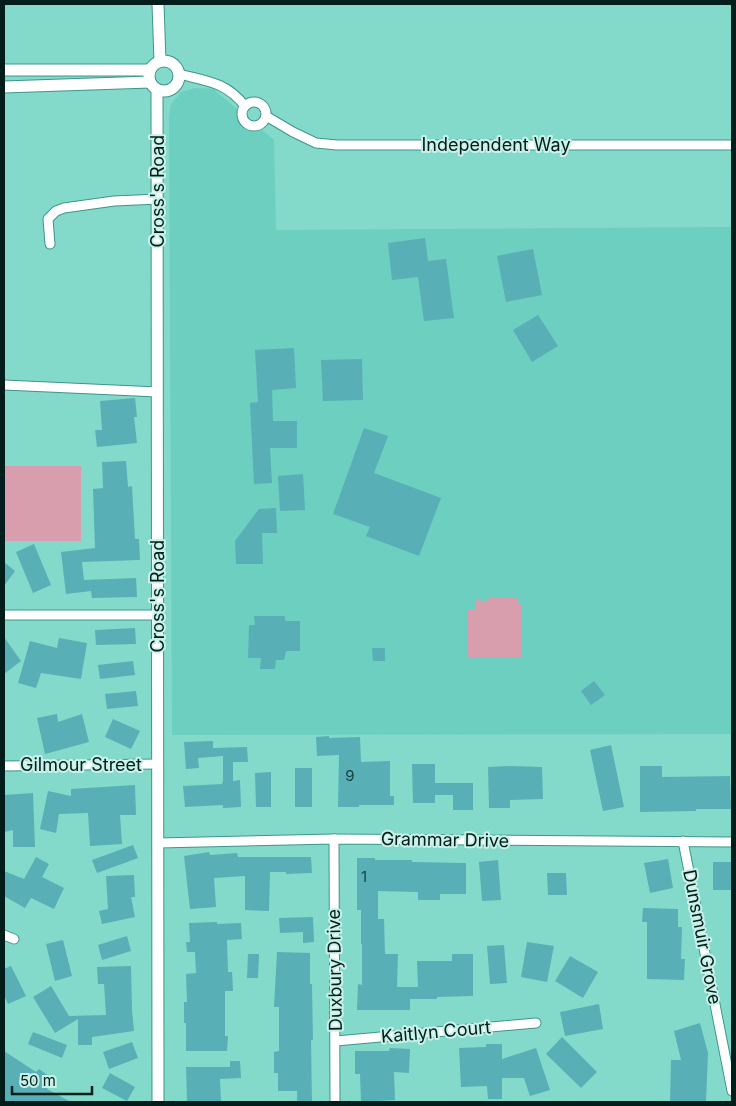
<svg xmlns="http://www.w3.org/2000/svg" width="736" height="1106" font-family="Inter,sans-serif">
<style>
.built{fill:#6ccfbf}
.green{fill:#d89ead}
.building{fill:#58afb6}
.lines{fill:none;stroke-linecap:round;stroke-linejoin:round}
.minor-casing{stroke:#3d9689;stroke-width:11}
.tertiary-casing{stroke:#3d9689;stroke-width:13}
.minor{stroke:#fff;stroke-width:9}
.tertiary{stroke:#fff;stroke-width:11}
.labels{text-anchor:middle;stroke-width:4;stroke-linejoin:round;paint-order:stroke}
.number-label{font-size:15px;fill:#184241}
.street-label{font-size:18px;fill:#021d1a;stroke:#c8f1e9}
</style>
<rect width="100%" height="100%" fill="#83dacb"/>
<polygon class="built" points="195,88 213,89 274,140 276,230 732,227 732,734 172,735 169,116 171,104 181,92"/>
<g class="green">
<rect x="4" y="466" width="77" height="75"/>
<polygon points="489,597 518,598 518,604 522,604 521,658 468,658 468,610 475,610 475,600 488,601"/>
</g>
<g class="building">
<polygon points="425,238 428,261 446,259 454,318 424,321 418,277 392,280 388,243"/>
<polygon points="533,249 542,295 506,302 497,256"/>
<polygon points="538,315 558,346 532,362 513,330"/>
<polygon points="294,348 296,388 272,390 273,421 297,421 297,448 270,448 272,483 254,484 250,403 258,402 255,350"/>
<polygon points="362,359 363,400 323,401 321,360"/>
<polygon points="135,398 137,417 134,417 137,443 97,447 95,430 102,430 100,401"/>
<polygon points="364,428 388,436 374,473 441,498 419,556 366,536 370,527 333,514"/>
<polygon points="126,461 128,487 132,486 135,539 139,539 140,560 82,562 84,580 136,578 137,597 92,598 91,591 66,594 61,552 95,548 93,489 103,488 102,462"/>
<polygon points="303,474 305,510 280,511 278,476"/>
<polygon points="276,508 277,533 262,533 263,564 236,564 235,541 259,509"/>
<polygon points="34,544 51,585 33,593 16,552"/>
<polygon points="4,562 15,571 4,586"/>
<polygon points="254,616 285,616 285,621 300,621 300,651 286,651 284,660 276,660 275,669 260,669 261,658 248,658 249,625 255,625"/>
<polygon points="135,628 136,644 96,645 95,630"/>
<polygon points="4,637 21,661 4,674"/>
<polygon points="59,638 87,643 81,679 41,673 36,688 18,683 30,641 57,648"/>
<polygon points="372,648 385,648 385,661 373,661"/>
<polygon points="133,661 135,675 100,679 98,665"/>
<polygon points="594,681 605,695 591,705 581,691"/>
<polygon points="136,691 138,706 107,709 105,694"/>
<polygon points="57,714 58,722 82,714 89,742 45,754 37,718"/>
<polygon points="113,719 140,731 131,749 105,737"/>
<polygon points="329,736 329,738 360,737 361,762 390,761 390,796 394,796 394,805 359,805 359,807 338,807 339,755 317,756 316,737"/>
<polygon points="213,741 213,748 247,747 248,762 233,762 233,781 240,780 241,807 223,808 223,805 185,807 183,786 222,784 223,781 223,756 198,758 199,768 186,769 184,742"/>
<polygon points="611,745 624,807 603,811 590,750"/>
<polygon points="412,764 435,764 435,783 473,783 473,810 453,810 453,795 435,795 435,803 413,803"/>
<polygon points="509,766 542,767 543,799 510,800 510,808 489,808 488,767"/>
<polygon points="640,766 662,766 662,777 730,776 731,809 696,809 696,811 640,812"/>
<rect x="295" y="768" width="17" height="39"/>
<polygon points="271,772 271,807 256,807 255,773"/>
<polygon points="135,785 136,815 120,815 122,844 90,846 88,813 59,814 56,833 40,829 48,791 71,796 71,789"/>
<polygon points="33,793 35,847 13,847 13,830 4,832 4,795"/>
<polygon points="133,845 138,858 97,873 92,860"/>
<polygon points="209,852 210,855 237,853 238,857 311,857 312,873 286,874 286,872 270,872 269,911 245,910 245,876 214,878 216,907 190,909 184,856"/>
<polygon points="36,857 49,864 42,877 64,888 54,909 31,898 25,908 4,896 4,871 24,879"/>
<polygon points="357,858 375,858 375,860 412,860 412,862 466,863 466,894 440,894 440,900 418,900 418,892 378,891 378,919 384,919 385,954 398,954 397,987 418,987 417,961 452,961 452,954 473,954 473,996 437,997 437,999 410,999 410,1010 357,1010 358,984 362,985 362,944 361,944 361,910 357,910"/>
<polygon points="668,859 673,888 650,893 644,863"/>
<polygon points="498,860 501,900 482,901 479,862"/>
<rect x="713" y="862" width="19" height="28"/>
<polygon points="547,873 566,873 567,895 548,895"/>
<polygon points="134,875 135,897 131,897 135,917 102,924 99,911 108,909 106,876"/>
<polygon points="643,908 678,909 678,927 682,927 681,959 685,959 684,980 647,979 647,922 642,922"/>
<polygon points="313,917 314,942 303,943 303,932 280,933 279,918"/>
<polygon points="217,922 217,924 241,923 242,939 227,940 228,972 232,972 233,991 225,991 225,1036 228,1036 227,1051 186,1051 186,1023 184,1023 184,1002 187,1002 186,974 196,973 195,952 187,952 186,942 190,942 189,923"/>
<polygon points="127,936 131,951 102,960 98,945"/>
<polygon points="63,940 72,976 55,981 46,944"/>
<polygon points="527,942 554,946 547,982 521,977"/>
<polygon points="504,945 507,983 490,984 487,946"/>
<polygon points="277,952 310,953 310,984 312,984 313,1040 311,1040 312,1102 297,1102 297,1091 278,1091 278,1073 274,1073 274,1052 279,1051 279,1007 274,1007"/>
<polygon points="248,954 259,954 258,978 247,978"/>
<polygon points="570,956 598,972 583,998 555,981"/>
<polygon points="11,966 26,996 8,1004 4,995 4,969"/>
<polygon points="131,966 132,1010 134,1031 92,1037 92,1045 78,1045 78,1019 55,1033 33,997 51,986 69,1016 106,1015 104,984 98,984 97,967"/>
<polygon points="599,1004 603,1029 565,1036 560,1012"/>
<polygon points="700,1023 708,1053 706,1102 670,1102 671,1060 681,1060 674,1031"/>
<polygon points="33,1032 67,1045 62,1058 28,1044"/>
<polygon points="562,1037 597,1072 581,1088 546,1054"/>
<polygon points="132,1042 138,1058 109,1069 103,1052"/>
<polygon points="486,1044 502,1044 502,1059 536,1048 550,1090 530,1096 524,1078 502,1078 502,1099 488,1099 487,1086 461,1087 459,1048 486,1047"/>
<polygon points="390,1048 410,1049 409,1073 394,1072 395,1100 361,1102 360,1074 355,1074 355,1051 389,1051"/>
<polygon points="4,1051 36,1072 39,1069 53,1079 47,1089 71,1102 8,1102 4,1100"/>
<polygon points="230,1061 240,1061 241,1078 220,1079 221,1102 187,1102 186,1067 230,1067"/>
<polygon points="110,1073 135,1087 127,1101 102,1088"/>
</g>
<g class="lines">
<g class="minor-casing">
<g id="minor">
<path d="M 179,74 C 207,81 226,82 245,106"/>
<circle cx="254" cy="114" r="12"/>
<polyline points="266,116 293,132 316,143 337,145 732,145"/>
<polyline points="50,244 48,219 56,211 64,208 114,201 159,199"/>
<polyline points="4,385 158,392"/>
<polyline points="4,615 158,615"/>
<polyline points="4,766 158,764"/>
<polyline points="334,839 335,1102"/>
<polyline points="683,841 732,1091"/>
<polyline points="158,843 334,839 732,842"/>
<polyline points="4,935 14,939"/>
<polyline points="336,1041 536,1023"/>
</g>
</g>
<g class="tertiary-casing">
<g id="tertiary">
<polyline points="158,4 160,61"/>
<circle cx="164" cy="76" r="15"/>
<polyline points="4,70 150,70"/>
<polyline points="4,87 150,82"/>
<polyline points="157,90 158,1102"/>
</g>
</g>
<use href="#minor" class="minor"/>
<use href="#tertiary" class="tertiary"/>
</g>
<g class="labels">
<g class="number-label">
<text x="350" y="781">9</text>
<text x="364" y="882">1</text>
</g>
<g class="street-label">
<text x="496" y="151">Independent Way</text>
<text transform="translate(158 191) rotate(-90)" y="6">Cross's Road</text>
<text transform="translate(158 596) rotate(-90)" y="6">Cross's Road</text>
<text x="81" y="771">Gilmour Street</text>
<text transform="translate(445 840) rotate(1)" y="6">Grammar Drive</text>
<text transform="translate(702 937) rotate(79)" y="6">Dunsmuir Grove</text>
<text transform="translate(335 970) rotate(-91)" y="6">Duxbury Drive</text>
<text transform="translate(436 1032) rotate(-5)" y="6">Kaitlyn Court</text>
</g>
</g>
<rect width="736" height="1106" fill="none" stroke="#021d1a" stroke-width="10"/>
<path d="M12 1086v8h80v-8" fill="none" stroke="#021d1a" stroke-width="2.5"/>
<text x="20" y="1086" font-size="15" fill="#021d1a" stroke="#c8f1e9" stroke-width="4" paint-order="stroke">50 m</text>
</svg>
